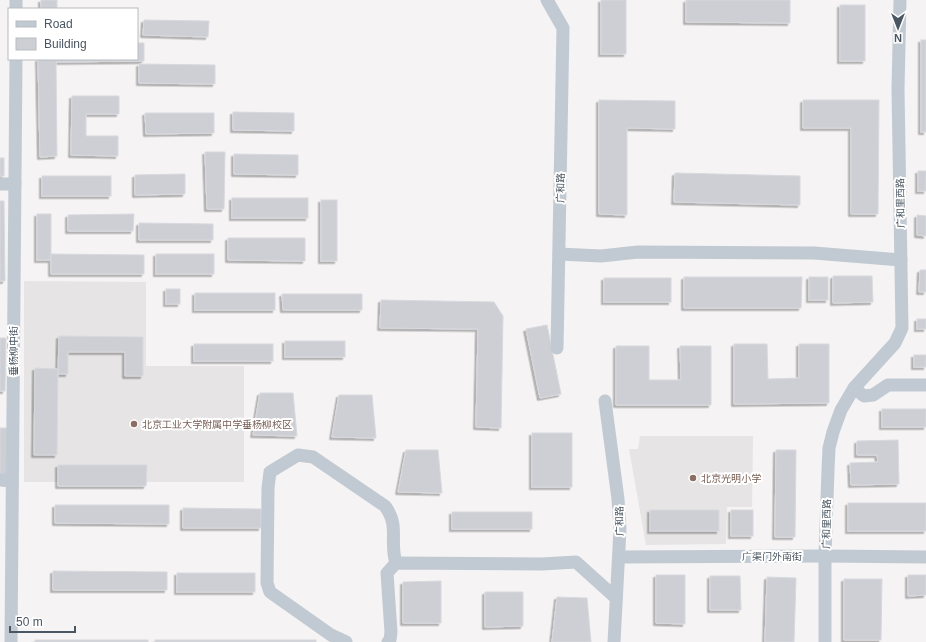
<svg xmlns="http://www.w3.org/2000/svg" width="926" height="642" font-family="Arial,'Noto Sans SC',sans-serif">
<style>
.education{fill:#e6e4e5}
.building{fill:#cdcfd5;stroke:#d7d9de;filter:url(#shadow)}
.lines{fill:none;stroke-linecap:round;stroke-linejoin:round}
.minor{stroke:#c1cad2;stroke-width:13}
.education-dot{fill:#8d6e63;stroke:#fff;stroke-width:1.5}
.labels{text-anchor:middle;stroke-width:4;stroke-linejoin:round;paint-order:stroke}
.street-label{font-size:10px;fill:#4a5661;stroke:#fff}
.education-label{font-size:10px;fill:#785e54;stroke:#fff;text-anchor:start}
</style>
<defs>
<filter id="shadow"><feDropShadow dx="-2.5" dy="2.5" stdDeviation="0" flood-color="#0004"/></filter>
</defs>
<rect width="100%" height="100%" fill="#f5f3f3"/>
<g class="education">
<polygon points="24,281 146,282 146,366 244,366 244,482 24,482"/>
<polygon points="640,436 753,436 752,507 727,507 726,544 646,545 629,449 638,449"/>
</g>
<g class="building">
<rect x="41" y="0" width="16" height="9"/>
<rect x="601" y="0" width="25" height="54"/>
<polygon points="686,0 790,0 790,23 686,22"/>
<rect x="840" y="5" width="25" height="56"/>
<polygon points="144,20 209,21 208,37 143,35"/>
<rect x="921" y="40" width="5" height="92"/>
<polygon points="137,43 144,43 144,61 56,62 57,156 40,157 38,59 137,59"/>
<polygon points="139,64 215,65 215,84 139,83"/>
<polygon points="72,96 119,96 119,114 86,114 86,136 118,136 118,156 71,155"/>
<polygon points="599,100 675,101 675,129 627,128 627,215 599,214"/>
<polygon points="803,100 879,100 878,214 851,214 851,128 803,128"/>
<polygon points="233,112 294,113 294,131 233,130"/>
<polygon points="145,113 214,113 214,133 146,134"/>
<polygon points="205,152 225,152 224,209 207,209"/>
<polygon points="234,154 298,155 298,175 234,174"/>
<rect x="0" y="158" width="4" height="18"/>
<rect x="918" y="171" width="8" height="20"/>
<polygon points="675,173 800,176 800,205 674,202"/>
<polygon points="185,174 185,194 135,195 135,175"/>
<rect x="42" y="176" width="69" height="20"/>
<rect x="232" y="198" width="76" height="20"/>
<rect x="321" y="200" width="16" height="61"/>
<polygon points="0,201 4,201 5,281 0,281"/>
<rect x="37" y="214" width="14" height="46"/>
<polygon points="134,214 133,231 68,231 68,215"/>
<polygon points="917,215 926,216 926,236 917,235"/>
<polygon points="139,223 213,224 213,240 139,240"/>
<polygon points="228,238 305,238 305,261 228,260"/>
<polygon points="51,254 144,255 144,274 51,274"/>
<rect x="156" y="254" width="58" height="20"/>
<polygon points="920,270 926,270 926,292 919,292"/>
<polygon points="833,276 872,276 873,302 833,303"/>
<polygon points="684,277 802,277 801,308 684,308"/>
<rect x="809" y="277" width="19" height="23"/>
<rect x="604" y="278" width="67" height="24"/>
<rect x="166" y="289" width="14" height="15"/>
<rect x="195" y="293" width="80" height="17"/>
<polygon points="282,294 362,294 362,310 283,310"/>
<polygon points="381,300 494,302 503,316 501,428 476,427 478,329 380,328"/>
<rect x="917" y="319" width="9" height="10"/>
<polygon points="547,325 561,394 540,398 526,329"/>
<polygon points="59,336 143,337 143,376 125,376 125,352 68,352 68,374 58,374"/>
<polygon points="0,338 6,338 5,391 0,391"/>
<rect x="285" y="341" width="60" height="16"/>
<rect x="194" y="344" width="79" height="17"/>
<polygon points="734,344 767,344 768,379 799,378 799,344 829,344 829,403 734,404"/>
<polygon points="616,346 649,346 649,380 681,380 680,346 711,346 711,405 616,405"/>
<rect x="914" y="355" width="12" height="12"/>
<polygon points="35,368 58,369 57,455 34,455"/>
<polygon points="260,393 293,393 297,436 253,435"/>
<polygon points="339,395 372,395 376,438 332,437"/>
<rect x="882" y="409" width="44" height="18"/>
<rect x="0" y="428" width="7" height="49"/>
<rect x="532" y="433" width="40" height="54"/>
<polygon points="898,440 899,484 851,485 850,463 878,462 877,455 857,455 857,441"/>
<polygon points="406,450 438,450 442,493 398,492"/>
<polygon points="776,450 796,450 795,537 775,537"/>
<polygon points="58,465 147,465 146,486 58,486"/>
<rect x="848" y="503" width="78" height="28"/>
<polygon points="55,505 169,505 169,524 55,523"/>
<polygon points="183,508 261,509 261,528 183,528"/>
<rect x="650" y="510" width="69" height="21"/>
<rect x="731" y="510" width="22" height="26"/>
<rect x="452" y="512" width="80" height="17"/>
<polygon points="53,571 167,572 167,590 53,590"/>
<rect x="177" y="573" width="78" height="19"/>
<polygon points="656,575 685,575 685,624 656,623"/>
<polygon points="908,575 926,575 926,595 908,596"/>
<polygon points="710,576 740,576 741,610 710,610"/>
<polygon points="767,577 796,578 794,642 765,642"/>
<polygon points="844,579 882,579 881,640 844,640"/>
<polygon points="441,581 441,623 403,623 403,582"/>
<polygon points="485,592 523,592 523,626 485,627"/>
<polygon points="557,597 587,598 591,642 552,642"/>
<rect x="35" y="640" width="113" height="2"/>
<rect x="155" y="640" width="161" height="2"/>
</g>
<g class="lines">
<g class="minor">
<polyline points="547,0 563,28 557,348"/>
<polyline points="16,9 16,0"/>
<polyline points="0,184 15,184"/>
<polyline points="559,254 601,256 638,252 814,253 901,260"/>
<polyline points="854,388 864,396 873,395 888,385 926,385"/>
<polyline points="605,401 618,499 620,529 614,642"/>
<polyline points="0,480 12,481"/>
<polyline points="619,557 825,556 926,557"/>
<polyline points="11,642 16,59"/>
<path d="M 346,642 L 331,635 L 270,592 L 267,583 L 268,488 L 270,472 L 298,455 L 313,457 L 385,506 C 400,526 389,541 396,563"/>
<polyline points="388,642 390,640 391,632 387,573 396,563 542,564 576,562 616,598"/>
<polyline points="825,642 825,556 828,470 829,448 833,432 841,410 854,388 895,343 902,328 898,89 900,0"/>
</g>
</g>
<g class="education-dot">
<circle cx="134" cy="424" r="4"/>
<circle cx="693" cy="478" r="4"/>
</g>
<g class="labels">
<g class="street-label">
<text transform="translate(560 188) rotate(-89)" y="4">广和路</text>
<text transform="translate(900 203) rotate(-91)" y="4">广和里西路</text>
<text transform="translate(13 351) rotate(-90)" y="4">垂杨柳中街</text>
<text transform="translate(619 521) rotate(-91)" y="4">广和路</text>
<text transform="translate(826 524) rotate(-89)" y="4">广和里西路</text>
<text x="772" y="560">广渠门外南街</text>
</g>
<g class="education-label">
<text x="142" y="428">北京工业大学附属中学垂杨柳校区</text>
<text x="701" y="482">北京光明小学</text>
</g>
</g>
<rect x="8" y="8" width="130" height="52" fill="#ffffff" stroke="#b7bbc0"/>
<rect x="16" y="21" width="20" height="6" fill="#c1cad2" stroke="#b7bbc0"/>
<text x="44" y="28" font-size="12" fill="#4a5661">Road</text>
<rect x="16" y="38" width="20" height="12" fill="#cdcfd5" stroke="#b7bbc0"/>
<text x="44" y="48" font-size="12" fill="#4a5661">Building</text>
<g transform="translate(898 28) rotate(180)" stroke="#ffffff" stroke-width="3" paint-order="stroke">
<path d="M0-3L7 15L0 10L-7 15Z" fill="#4a5661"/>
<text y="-6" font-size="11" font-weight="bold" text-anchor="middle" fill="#4a5661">N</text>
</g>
<path d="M10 626v6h65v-6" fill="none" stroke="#4a5661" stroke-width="2"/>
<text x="16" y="626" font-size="12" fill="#4a5661" stroke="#ffffff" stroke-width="3" paint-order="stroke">50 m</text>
</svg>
